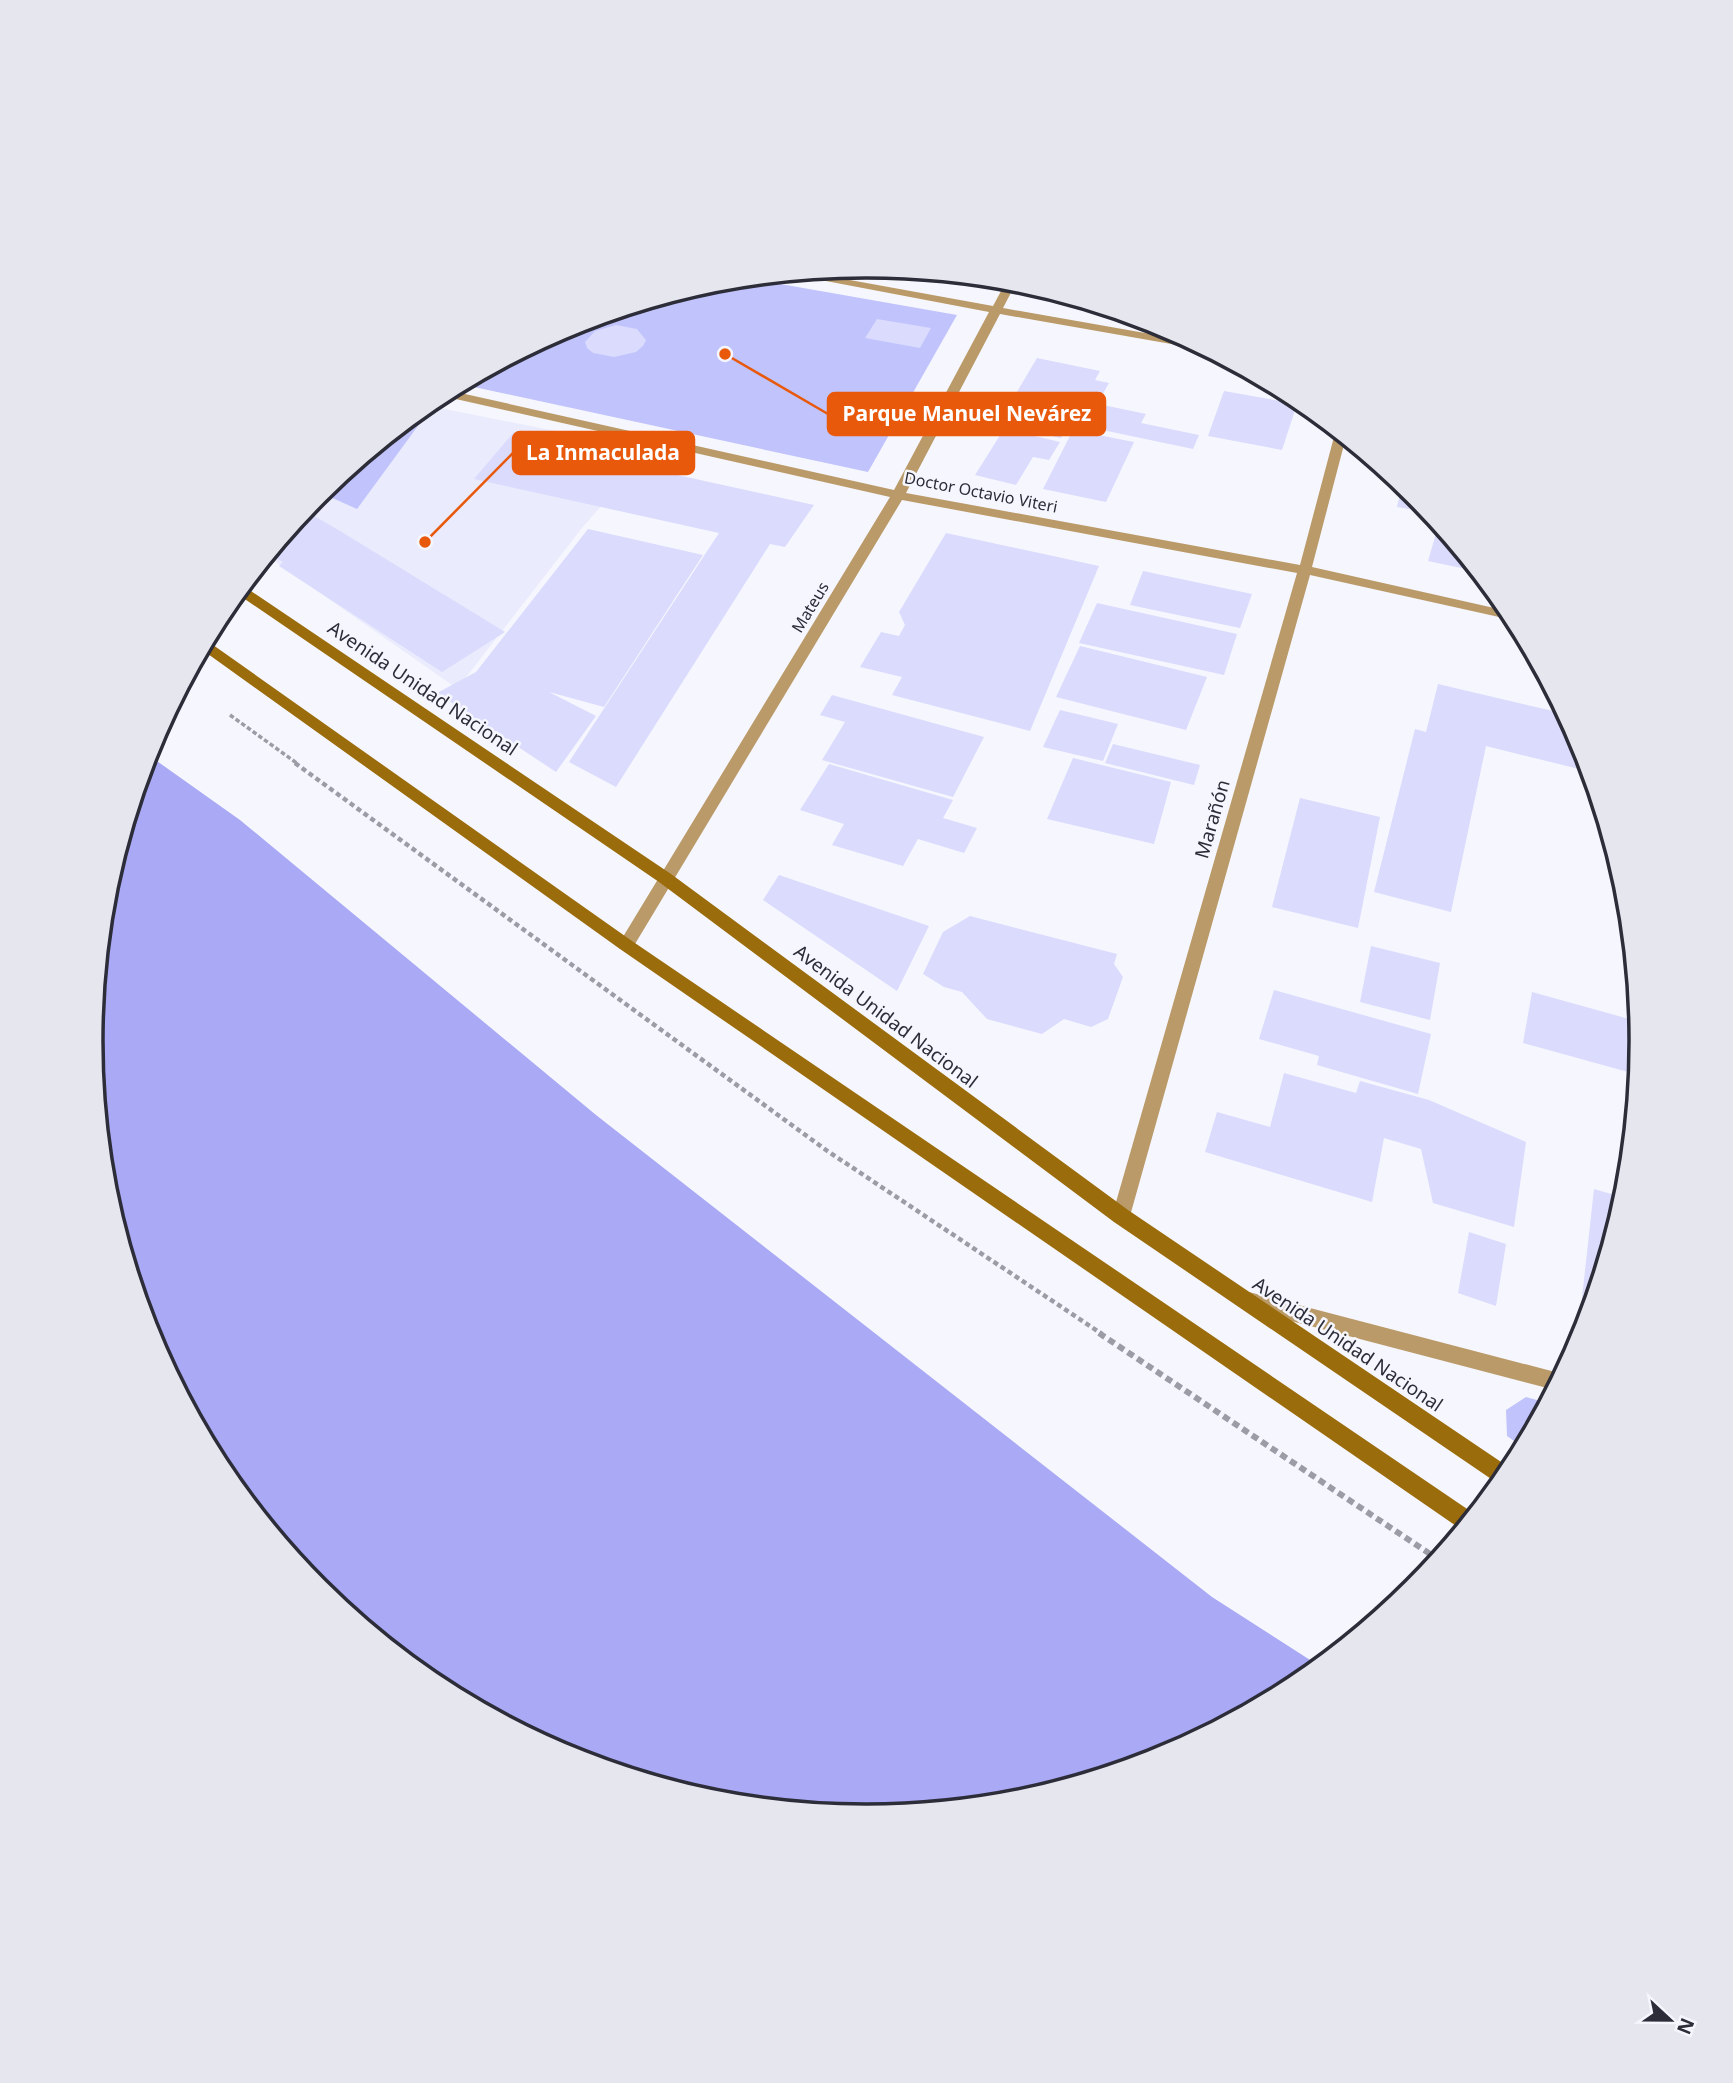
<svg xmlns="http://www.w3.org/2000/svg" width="1733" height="2083" font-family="'Noto Sans',sans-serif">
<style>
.built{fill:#eaebfc}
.green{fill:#c1c3fc}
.water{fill:#a9a9f5}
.building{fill:#dadbfd}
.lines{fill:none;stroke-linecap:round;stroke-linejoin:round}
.path-far2{stroke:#9b9ca5;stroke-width:3.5;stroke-dasharray:4.5 2.5;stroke-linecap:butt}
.path-far1{stroke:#9b9ca5;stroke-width:4.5;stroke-dasharray:5 3.5;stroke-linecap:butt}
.path{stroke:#9b9ca5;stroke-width:6;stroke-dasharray:7 4.5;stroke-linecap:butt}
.street{fill:#ba9a69;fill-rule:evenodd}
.secondary{fill:#9b6c0c;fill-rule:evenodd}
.labels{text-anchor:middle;stroke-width:5;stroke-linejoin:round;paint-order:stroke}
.far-street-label{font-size:16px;fill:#2c2d39;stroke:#f6f7fe}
.street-label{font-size:19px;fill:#2c2d39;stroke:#f6f7fe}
.rim{fill:none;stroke:#2c2d39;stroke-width:3.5}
.leader{fill:none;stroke:#e8590c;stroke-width:2.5}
.callout-dot{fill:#e8590c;stroke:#f6f7fe;stroke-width:2.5}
.callout{fill:#e8590c;stroke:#e8590c;stroke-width:2.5}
.callout-label{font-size:21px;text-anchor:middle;font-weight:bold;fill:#fff}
</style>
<rect width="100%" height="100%" fill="#f6f7fe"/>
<polygon class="built" points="425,405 651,450 582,528 467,676 455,687 267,556 318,493"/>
<g class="green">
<polygon points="746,278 957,315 868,472 460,384 570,325 716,281"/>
<polygon points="411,417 423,419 357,509 319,492"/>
<polygon points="1526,1397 1548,1403 1524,1448 1507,1436 1506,1410"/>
</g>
<polygon class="water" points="147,754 240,820 596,1115 1212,1597 1321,1667 1297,1687 1163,1758 1017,1802 866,1817 715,1802 569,1758 435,1686 318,1590 221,1472 150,1338 106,1192 91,1041 106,890"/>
<g class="building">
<polygon points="877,319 931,328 920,348 865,338"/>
<polygon points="616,325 637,329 646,340 643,346 636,352 614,357 593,353 587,348 585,342 595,331"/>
<polygon points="1037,358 1100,371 1095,380 1109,383 1101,397 1087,394 1084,401 1146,414 1141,423 1199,435 1193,449 1069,423 1061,438 976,420 985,405 1069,423 1074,414 1011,402"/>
<polygon points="1224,391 1297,404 1282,450 1208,436"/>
<polygon points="1004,429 1060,442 1049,460 1033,457 1016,485 975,475"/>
<polygon points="1073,430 1134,442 1106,502 1043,489"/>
<polygon points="514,432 657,461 650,469 814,505 785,547 770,544 616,787 569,762 719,533 474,479"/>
<polygon points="1402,485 1415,493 1431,513 1397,507"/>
<polygon points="304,510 340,531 505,632 442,672 279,566 283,562 269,553"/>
<polygon points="1439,523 1469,559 1480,572 1428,561"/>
<polygon points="588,529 703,555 604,707 549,692 596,716 556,772 437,693 476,672"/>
<polygon points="946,533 1099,566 1030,731 892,695 902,677 860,667 881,632 899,636 905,625 899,612"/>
<polygon points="1143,571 1252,594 1240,628 1130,605"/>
<polygon points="1097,603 1237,634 1224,675 1079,643"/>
<polygon points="1080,646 1207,677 1186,730 1056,697"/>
<polygon points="1438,684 1566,714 1583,745 1591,772 1486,746 1451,912 1374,892 1415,729 1426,732"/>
<polygon points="832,695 984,737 953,797 822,760 845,722 820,715"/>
<polygon points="1060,710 1118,724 1103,761 1043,747"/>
<polygon points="1113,744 1200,765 1194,785 1105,763"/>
<polygon points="1073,758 1171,782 1154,844 1047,819"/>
<polygon points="829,764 953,800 943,818 977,828 964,853 918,839 903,866 832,845 844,824 800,810"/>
<polygon points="1300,798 1380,817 1358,928 1272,907"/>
<polygon points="779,875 929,926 897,991 763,900"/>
<polygon points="970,916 1117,954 1114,964 1123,977 1108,1019 1091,1027 1064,1019 1042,1034 987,1019 962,992 944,987 923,974 943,932"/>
<polygon points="1371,946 1440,963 1430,1020 1360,1002"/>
<polygon points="1274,990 1431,1034 1418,1094 1317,1065 1319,1056 1259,1039"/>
<polygon points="1532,992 1640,1022 1642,1042 1639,1075 1523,1043"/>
<polygon points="1284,1073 1356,1093 1360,1081 1429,1100 1526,1142 1514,1227 1433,1203 1421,1149 1384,1138 1372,1202 1205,1152 1217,1112 1270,1127"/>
<polygon points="1594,1189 1625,1198 1586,1327 1579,1325"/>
<polygon points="1469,1232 1506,1244 1496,1306 1458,1293"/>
</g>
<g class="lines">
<polyline class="path-far2" points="230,715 298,764"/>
<polyline class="path-far1" points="295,763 826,1150 1102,1334"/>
<polyline class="path" points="1099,1333 1439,1560"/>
<g class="street">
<polygon points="806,272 993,306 1007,280 1017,281 1003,308 1196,342 1211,351 1000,314 906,493 1300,565 1335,433 1338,430 1346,437 1312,567 1512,612 1517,621 1310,575 1130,1216 1128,1222 1121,1224 1114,1222 1112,1216 1297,573 902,500 632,949 620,949 618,945 890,497 438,395 447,390 894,490 989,312 789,274"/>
<polygon points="1249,1292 1559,1373 1564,1374 1555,1390 1249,1310 1242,1307 1239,1301 1242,1295"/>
</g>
<g class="secondary">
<polygon points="242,585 671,874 1128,1210 1513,1470 1500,1485 1114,1222 659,882 236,593"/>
<polygon points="206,640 632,941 1476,1515 1462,1530 620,949 201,649"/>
</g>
</g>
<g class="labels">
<g class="far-street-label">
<text transform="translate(981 492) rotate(11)" y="6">Doctor Octavio Viteri</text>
<text transform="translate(810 607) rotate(-59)" y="6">Mateus</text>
</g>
<g class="street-label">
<text transform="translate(423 688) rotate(34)" y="7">Avenida Unidad Nacional</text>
<text transform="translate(1212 819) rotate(-74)" y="7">Marañón</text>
<text transform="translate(886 1016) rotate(37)" y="7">Avenida Unidad Nacional</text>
<text transform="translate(1348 1344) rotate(34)" y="7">Avenida Unidad Nacional</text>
</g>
</g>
<path d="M0 0H1733V2083H0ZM103 1041a763 763 0 1 1 1526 0a763 763 0 1 1-1526 0Z" fill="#e6e7ee" fill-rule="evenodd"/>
<path class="rim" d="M103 1041a763 763 0 1 1 1526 0a763 763 0 1 1-1526 0Z"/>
<path class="leader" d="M725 354L828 414M425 542L513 453"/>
<g class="callout-dot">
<circle cx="725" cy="354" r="7"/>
<circle cx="425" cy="542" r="7"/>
</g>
<g class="callout">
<rect x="828" y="393" width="277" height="42" rx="7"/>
<rect x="513" y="432" width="181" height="42" rx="7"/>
</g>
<g class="callout-label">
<text x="967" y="421">Parque Manuel Nevárez</text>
<text x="603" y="460">La Inmaculada</text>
</g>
<g transform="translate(1670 2020) rotate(112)" stroke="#f6f7fe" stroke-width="5" paint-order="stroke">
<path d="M0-5L12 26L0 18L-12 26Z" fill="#2c2d39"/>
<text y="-10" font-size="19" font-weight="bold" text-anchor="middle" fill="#2c2d39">N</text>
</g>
</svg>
